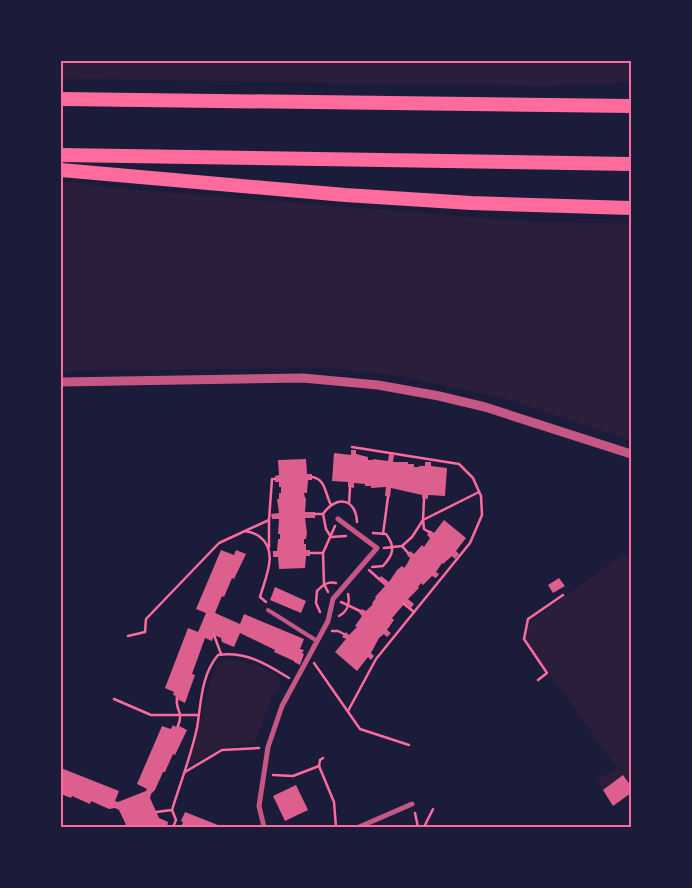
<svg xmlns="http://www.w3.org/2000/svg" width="692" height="888" font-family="Barlow,sans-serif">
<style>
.green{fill:#2a1e3b}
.building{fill:#dd5f8e}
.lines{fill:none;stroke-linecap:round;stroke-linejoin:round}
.path{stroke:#ff6b9d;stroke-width:2.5}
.service{stroke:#c65784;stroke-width:4}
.minor{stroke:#c65784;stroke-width:5}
.tertiary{stroke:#c65784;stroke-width:9}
.motorway{stroke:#ff6b9d;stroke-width:14}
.neatline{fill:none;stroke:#ff6b9d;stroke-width:2}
</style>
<rect width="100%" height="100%" fill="#1b1b3a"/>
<g class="green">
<polygon points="61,61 631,61 631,82 549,86 61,79"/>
<polygon points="61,181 127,189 536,222 631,223 631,441 499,397 394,375 327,368 61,371"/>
<polygon points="631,554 631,793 613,806 597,780 617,768 525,639 529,622 621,556"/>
<path d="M 227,659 L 258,665 L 279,677 L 280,685 L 272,697 L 256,740 L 253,743 L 221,748 L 190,765 C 200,731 203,695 218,663 Z"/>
</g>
<g class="building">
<polygon points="351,450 356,450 356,454 368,457 368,460 373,460 373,459 388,461 389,454 394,455 393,462 408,462 408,464 414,464 414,467 419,467 419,466 425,466 425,462 431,462 431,466 447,468 445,496 428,495 428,499 422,498 422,495 391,488 390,497 385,496 386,487 371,488 371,486 365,486 365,484 354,483 354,488 348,487 348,482 332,481 334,453 351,455"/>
<polygon points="306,459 307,474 312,474 312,480 308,480 307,493 304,493 305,498 306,498 305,512 315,512 315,518 305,518 307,533 306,539 304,539 304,544 306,544 306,550 310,550 310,556 306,556 305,568 279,569 278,557 273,557 273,551 277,551 278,539 280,539 280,534 278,534 279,519 272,519 271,514 279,513 277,499 279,499 279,493 281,493 281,487 279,487 279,482 275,482 275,476 279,475 278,460"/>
<polygon points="444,520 466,538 456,551 459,554 455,559 452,556 443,564 442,563 436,572 439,574 436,578 432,576 423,585 421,583 418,587 419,588 408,599 414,604 411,608 405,603 392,618 394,620 387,630 391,633 387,637 384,634 379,638 371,653 374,656 371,660 368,657 357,671 335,652 346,639 342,637 346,632 349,635 357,627 355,626 362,616 359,613 362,609 366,611 373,604 372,603 376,598 375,597 385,586 378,580 381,576 389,582 397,570 402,566 404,568 407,564 410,558 407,555 410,551 414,554 422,545 424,547 430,538 427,535 430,530 434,533"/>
<polygon points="221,550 234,555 236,550 246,554 234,579 232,578 224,597 222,596 215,613 240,624 244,614 304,639 300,649 304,650 302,653 304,654 300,665 294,662 294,661 274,652 275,650 240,633 234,647 222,642 221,638 214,635 212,641 205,638 192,674 195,675 185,703 175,698 176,696 173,695 174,692 165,688 188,628 198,632 206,613 196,609"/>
<polygon points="559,578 565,586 553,593 548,585"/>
<polygon points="275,587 306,601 301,613 270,600"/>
<polygon points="173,725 176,727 177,725 187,730 175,755 173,754 165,772 163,772 155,790 151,794 150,798 159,818 168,822 167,827 127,827 119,810 115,808 109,809 91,801 90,804 72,796 71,798 61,794 61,768 119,791 115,801 118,802 146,791 147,789 137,784 162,726 171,729"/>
<polygon points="623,775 631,786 631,793 613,806 603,790"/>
<polygon points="296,785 308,810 285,821 273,796"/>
<polygon points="185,812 223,827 181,827 183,822 181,821"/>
</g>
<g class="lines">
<g class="path">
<path d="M 312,477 C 326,479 325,494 331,505"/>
<polyline points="424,499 423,520 424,529 429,532"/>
<polyline points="349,503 350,488"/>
<polyline points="315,514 323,514"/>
<path d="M 245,531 C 250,532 257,534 260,537 C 279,551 265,579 260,597 L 266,602"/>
<polyline points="383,534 388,497"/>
<path d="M 346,536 L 331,537 L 326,529 L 323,514 C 336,495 356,498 357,522"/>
<polyline points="402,546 408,553"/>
<polyline points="269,547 269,520 272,479 275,479"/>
<polyline points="384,548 402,546 412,537 423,520 479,492"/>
<polyline points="310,553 323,553"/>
<path d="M 372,567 L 383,566 C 393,555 396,547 386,534 L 373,533"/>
<polyline points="369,570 379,579"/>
<polyline points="328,592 324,584 323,553 335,526"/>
<polyline points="341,602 360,611"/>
<polyline points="404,604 414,612"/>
<path d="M 320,612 L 316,603 L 317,591 C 323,585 327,581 336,583"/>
<path d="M 339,616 C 348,611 350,604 348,594"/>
<polyline points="332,631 338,631 344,634"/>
<polyline points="214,635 221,654"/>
<polyline points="128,636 145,632 146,619 219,543 269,520"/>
<polyline points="314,663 360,729 409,745"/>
<polyline points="538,680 547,673 524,639 528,619 563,595"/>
<polyline points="114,699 151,715 198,715"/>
<path d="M 177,699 C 175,710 184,711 178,726"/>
<polyline points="348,711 376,659 470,543 482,515 481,496 473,478 459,464 352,447"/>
<polyline points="319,766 334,802 336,827"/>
<polyline points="185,772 222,750 259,748"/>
<polyline points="273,775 293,776 319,766 320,760 323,758"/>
<polyline points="156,812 172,810"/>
<polyline points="415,813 418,827"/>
<polyline points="126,827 126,826"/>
<path d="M 173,827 L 176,820 L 172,810 C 180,784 191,756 197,728 C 201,704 201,675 218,655 C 246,651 266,664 289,678"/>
<polyline points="424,827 433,809"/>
</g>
<polyline class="service" points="268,610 317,641"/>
<g class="minor">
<polyline points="264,827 259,806 268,747 282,706 328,621 333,599 377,548 338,519"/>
<polyline points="359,827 412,804"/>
</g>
<polyline class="tertiary" points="61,382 303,378 378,385 439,396 485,407 631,454"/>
<g class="motorway">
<polyline points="61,99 631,106"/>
<polyline points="61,155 631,164"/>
<polyline points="61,170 345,195 471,203 631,208"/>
</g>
</g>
<rect width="692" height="888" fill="none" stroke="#1b1b3a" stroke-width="125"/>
<rect x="62" y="62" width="568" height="764" class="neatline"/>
</svg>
